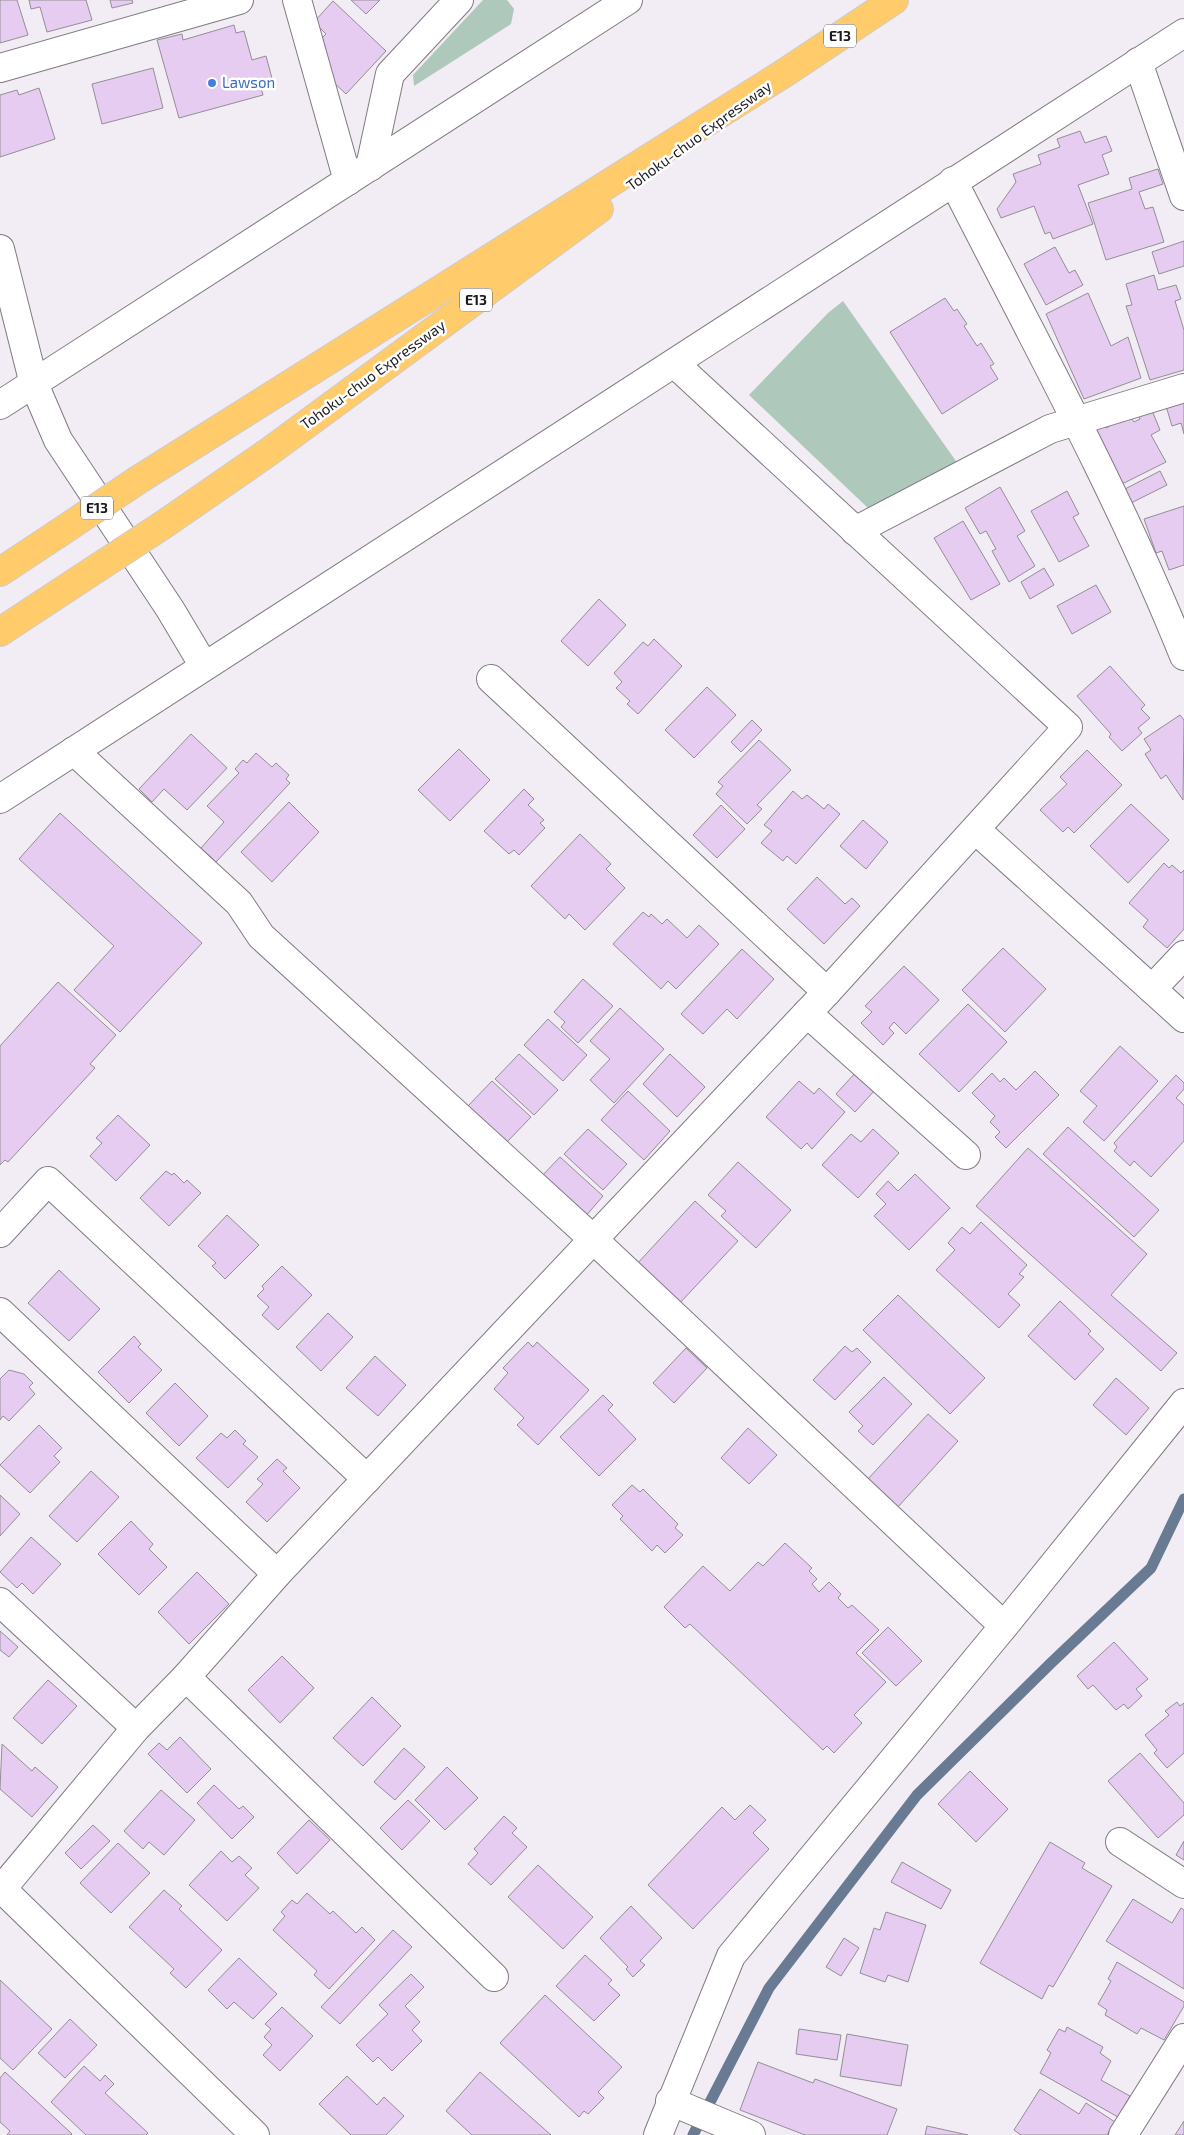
<svg xmlns="http://www.w3.org/2000/svg" width="1184" height="2135" font-family="'Exo 2',sans-serif">
<style>
.green{fill:#aec9bb}
.lines{fill:none;stroke-linecap:round;stroke-linejoin:round}
.stream{stroke:#687b93;stroke-width:11}
.building{fill:#e6ccf1;stroke:#938e95}
.minor-casing{stroke:#807b82;stroke-width:30}
.highway-casing{stroke:#cdcdcd;stroke-width:30}
.minor{stroke:#fff;stroke-width:28}
.highway{stroke:#ffcb6b;stroke-width:28}
.highway-bridge-casing{stroke:#cdcdcd;stroke-width:30;stroke-linecap:butt}
.highway-bridge{stroke:#ffcb6b;stroke-width:28}
.shop-dot{fill:#3f7fe0;stroke:#fff;stroke-width:2}
.labels{text-anchor:middle;stroke-width:5;stroke-linejoin:round;paint-order:stroke}
.shield{fill:#fff;stroke:#605f61;stroke-width:1}
.shield-label{font-size:14px;font-weight:bold;fill:#1c1a1d}
.shop-label{font-size:15px;fill:#366cbe;stroke:#fff;text-anchor:start}
.street-label{font-size:15px;fill:#1c1a1d;stroke:#fff}
</style>
<rect width="100%" height="100%" fill="#f2ecf4"/>
<g class="green">
<polygon points="483,0 507,0 514,9 511,24 414,86 413,75"/>
<polygon points="843,301 958,464 869,509 749,395 828,313"/>
</g>
<g class="lines">
<polyline class="stream" points="693,2135 769,1988 917,1795 1051,1663 1151,1568 1184,1499"/>
</g>
<g class="building">
<polygon points="0,0 17,0 28,35 0,43"/>
<polygon points="29,0 86,0 92,20 47,32 40,7 31,9"/>
<polygon points="110,0 132,0 133,3 112,8"/>
<polygon points="351,0 380,0 366,14"/>
<polygon points="333,1 386,51 346,94 327,76 317,43 326,34 314,22"/>
<polygon points="234,25 236,33 244,31 252,60 266,56 273,82 260,85 263,95 179,118 157,40 182,34 183,40"/>
<polygon points="153,68 163,108 102,124 92,84"/>
<polygon points="39,88 55,139 0,157 0,95 17,90 19,95"/>
<polygon points="1080,131 1085,143 1106,136 1112,151 1102,155 1109,174 1078,185 1093,224 1053,239 1050,232 1045,234 1034,206 1001,218 997,209 1016,182 1013,174 1041,164 1038,155 1060,147 1057,139"/>
<polygon points="1158,169 1163,184 1139,192 1145,209 1153,207 1164,242 1106,260 1088,203 1132,189 1129,178"/>
<polygon points="1184,241 1184,266 1159,274 1152,252"/>
<polygon points="1055,247 1069,273 1075,270 1083,285 1046,305 1024,264"/>
<polygon points="1154,275 1158,290 1176,285 1181,299 1175,301 1184,330 1184,370 1150,380 1126,306 1132,305 1126,284"/>
<polygon points="1088,293 1111,346 1128,337 1141,378 1084,399 1046,314"/>
<polygon points="945,298 954,311 957,309 967,324 964,326 977,346 981,343 994,364 990,366 998,379 942,414 890,332"/>
<polygon points="1184,400 1184,434 1181,423 1172,426 1166,406"/>
<polygon points="1151,408 1160,430 1151,435 1166,462 1122,484 1092,427 1102,420 1106,428 1129,415 1134,422 1140,419 1138,414"/>
<polygon points="1160,471 1167,485 1131,503 1125,489"/>
<polygon points="1000,487 1025,531 1017,536 1035,566 1009,582 992,551 996,549 986,531 980,534 965,508"/>
<polygon points="1067,491 1079,514 1073,517 1089,546 1059,562 1031,511"/>
<polygon points="1184,506 1184,565 1169,570 1162,551 1156,553 1144,519"/>
<polygon points="963,521 1000,584 971,600 934,538"/>
<polygon points="1044,568 1054,585 1030,599 1021,582"/>
<polygon points="1096,585 1111,612 1072,634 1057,606"/>
<polygon points="599,599 626,625 588,666 561,641"/>
<polygon points="654,639 682,666 638,714 627,704 630,701 616,688 622,682 614,673 643,642 648,646"/>
<polygon points="1110,666 1145,705 1141,709 1150,718 1138,728 1142,733 1122,751 1109,737 1111,734 1077,696"/>
<polygon points="707,687 736,715 694,758 665,730"/>
<polygon points="1180,715 1184,720 1183,800 1166,775 1161,779 1145,754 1151,750 1144,739"/>
<polygon points="752,720 762,730 741,752 731,742"/>
<polygon points="191,734 227,768 187,810 164,789 152,802 139,789"/>
<polygon points="759,740 791,770 757,805 762,809 747,824 716,794 723,786 718,782"/>
<polygon points="459,749 490,780 450,821 418,790"/>
<polygon points="1087,750 1122,785 1074,833 1068,827 1063,832 1040,810 1067,784 1060,777"/>
<polygon points="256,753 272,767 276,763 289,775 286,779 290,783 216,862 201,848 224,822 207,806 239,773 235,769 243,760 247,763"/>
<polygon points="524,789 534,799 528,805 544,820 540,823 545,828 519,855 514,850 509,854 484,831"/>
<polygon points="793,791 802,799 807,795 824,809 828,804 840,814 796,864 787,856 783,861 761,843 772,831 764,825"/>
<polygon points="289,802 319,832 272,882 241,852"/>
<polygon points="1131,804 1169,840 1128,883 1090,846"/>
<polygon points="721,805 745,829 717,858 693,835"/>
<polygon points="60,813 202,943 120,1032 74,990 114,946 19,859"/>
<polygon points="863,820 888,842 866,869 840,846"/>
<polygon points="580,834 611,864 606,869 625,888 585,930 569,914 565,919 531,886"/>
<polygon points="1164,863 1169,868 1172,865 1181,873 1184,870 1184,929 1167,948 1143,927 1148,920 1129,903"/>
<polygon points="817,877 845,904 852,898 860,906 824,944 787,909"/>
<polygon points="643,912 649,917 651,914 662,924 667,919 687,938 699,925 719,944 676,989 668,981 661,989 613,944"/>
<polygon points="1003,948 1046,989 1005,1032 962,990"/>
<polygon points="742,949 774,979 737,1019 727,1009 703,1034 681,1014"/>
<polygon points="904,966 939,1000 906,1034 894,1022 889,1028 894,1033 883,1045 861,1023 872,1012 865,1006"/>
<polygon points="583,979 613,1006 578,1043 561,1027 565,1022 554,1012"/>
<polygon points="58,982 116,1035 90,1064 95,1068 8,1162 5,1160 0,1165 0,1046"/>
<polygon points="968,1004 1007,1042 959,1092 919,1054"/>
<polygon points="620,1008 664,1049 614,1103 590,1080 610,1059 590,1041"/>
<polygon points="548,1019 587,1055 563,1081 524,1045"/>
<polygon points="1120,1046 1158,1081 1104,1141 1083,1122 1097,1106 1080,1091"/>
<polygon points="519,1054 558,1090 534,1115 495,1079"/>
<polygon points="670,1054 705,1087 677,1117 643,1084"/>
<polygon points="1035,1071 1059,1095 1006,1148 995,1137 1000,1132 990,1122 995,1116 972,1093 992,1073 1000,1082 1004,1078 1016,1090"/>
<polygon points="856,1072 875,1090 855,1112 836,1094"/>
<polygon points="1176,1075 1184,1083 1184,1089 1176,1098 1184,1105 1184,1141 1151,1177 1134,1161 1130,1166 1114,1151 1117,1147 1114,1143"/>
<polygon points="492,1081 531,1117 507,1142 468,1106"/>
<polygon points="799,1081 814,1094 819,1088 845,1112 812,1149 807,1143 801,1149 766,1117"/>
<polygon points="628,1091 670,1131 644,1160 601,1120"/>
<polygon points="118,1115 150,1145 116,1181 90,1156 102,1143 96,1138"/>
<polygon points="1068,1127 1159,1210 1134,1237 1043,1154"/>
<polygon points="588,1129 627,1164 603,1190 564,1154"/>
<polygon points="873,1129 899,1153 858,1198 822,1165 851,1134 861,1142"/>
<polygon points="1028,1148 1147,1254 1111,1295 1177,1353 1161,1371 976,1206"/>
<polygon points="560,1157 603,1196 585,1217 541,1177"/>
<polygon points="738,1162 791,1210 756,1248 721,1216 726,1211 708,1195"/>
<polygon points="166,1171 172,1175 174,1173 184,1183 187,1180 201,1193 169,1226 140,1198"/>
<polygon points="915,1174 950,1208 909,1250 874,1216 886,1204 876,1194 888,1181 898,1191"/>
<polygon points="695,1201 738,1241 678,1305 636,1265"/>
<polygon points="227,1215 259,1245 225,1279 212,1266 216,1263 198,1246"/>
<polygon points="981,1222 1027,1265 1019,1274 1024,1277 1008,1294 1020,1305 999,1328 936,1270 955,1250 948,1243 962,1227 970,1234"/>
<polygon points="282,1266 312,1295 278,1330 262,1315 269,1307 257,1296 264,1289 262,1286"/>
<polygon points="59,1270 100,1309 69,1341 28,1303"/>
<polygon points="898,1295 985,1378 950,1414 863,1330"/>
<polygon points="1060,1301 1091,1331 1088,1334 1104,1349 1075,1380 1028,1336"/>
<polygon points="328,1313 353,1337 321,1371 296,1347"/>
<polygon points="134,1336 141,1344 138,1347 162,1370 129,1403 98,1372"/>
<polygon points="528,1342 533,1347 537,1342 589,1390 538,1445 517,1425 524,1418 494,1389 508,1373 503,1368"/>
<polygon points="845,1346 852,1352 857,1348 871,1362 835,1400 813,1380"/>
<polygon points="686,1348 707,1368 674,1403 653,1383"/>
<polygon points="375,1356 406,1385 378,1416 346,1388"/>
<polygon points="9,1370 24,1374 33,1383 29,1387 35,1394 9,1421 3,1416 0,1420 0,1379"/>
<polygon points="884,1377 912,1404 873,1445 858,1431 863,1426 849,1412"/>
<polygon points="1116,1378 1149,1408 1126,1435 1093,1405"/>
<polygon points="175,1383 208,1416 179,1446 146,1413"/>
<polygon points="603,1395 613,1405 608,1410 636,1439 599,1476 560,1437"/>
<polygon points="928,1414 958,1441 897,1508 867,1480"/>
<polygon points="39,1425 62,1448 54,1456 60,1462 30,1493 0,1465"/>
<polygon points="748,1428 777,1455 749,1484 721,1458"/>
<polygon points="235,1430 246,1441 243,1444 258,1457 228,1488 196,1458 221,1433 227,1438"/>
<polygon points="277,1459 287,1468 283,1471 300,1488 267,1522 246,1502 263,1484 257,1479"/>
<polygon points="91,1471 119,1497 77,1542 49,1516"/>
<polygon points="632,1485 640,1492 643,1489 678,1524 675,1528 683,1535 665,1553 657,1545 652,1551 620,1519 623,1516 612,1505"/>
<polygon points="0,1495 20,1514 0,1536"/>
<polygon points="131,1521 153,1544 149,1549 167,1567 139,1595 98,1554"/>
<polygon points="31,1537 61,1564 33,1594 22,1583 17,1588 0,1572"/>
<polygon points="785,1543 812,1568 809,1571 817,1579 812,1584 819,1592 829,1582 841,1594 838,1598 848,1608 852,1605 879,1630 856,1653 886,1682 854,1715 862,1723 834,1753 827,1746 823,1750 690,1624 685,1628 664,1607 703,1566 730,1591 758,1562 763,1566"/>
<polygon points="197,1572 229,1604 189,1644 158,1612"/>
<polygon points="888,1627 922,1661 896,1686 862,1653"/>
<polygon points="0,1631 18,1647 9,1657 0,1650"/>
<polygon points="1114,1642 1148,1679 1136,1689 1142,1696 1128,1709 1124,1704 1116,1710 1093,1685 1088,1689 1077,1676"/>
<polygon points="282,1656 314,1688 280,1723 248,1690"/>
<polygon points="48,1680 77,1706 42,1744 13,1718"/>
<polygon points="372,1697 401,1726 363,1766 333,1738"/>
<polygon points="1177,1702 1180,1706 1184,1703 1184,1753 1167,1768 1154,1753 1157,1750 1145,1735 1169,1715 1165,1711"/>
<polygon points="180,1737 211,1769 187,1793 148,1754 159,1743 167,1750"/>
<polygon points="2,1744 32,1771 35,1767 58,1787 32,1817 0,1789"/>
<polygon points="404,1748 425,1767 395,1800 374,1782"/>
<polygon points="1140,1753 1184,1803 1184,1815 1158,1838 1108,1781"/>
<polygon points="447,1767 478,1798 445,1830 415,1800"/>
<polygon points="970,1771 1008,1809 976,1842 938,1804"/>
<polygon points="214,1785 239,1809 243,1806 254,1817 232,1839 197,1803"/>
<polygon points="161,1790 195,1820 164,1855 149,1842 143,1849 124,1831"/>
<polygon points="408,1800 430,1821 402,1850 380,1828"/>
<polygon points="750,1805 766,1820 753,1833 769,1849 693,1929 648,1885 722,1807 735,1820"/>
<polygon points="504,1816 517,1828 512,1833 527,1847 491,1885 468,1864 478,1853 474,1849"/>
<polygon points="309,1820 330,1840 297,1874 277,1853"/>
<polygon points="93,1825 110,1841 81,1869 65,1853"/>
<polygon points="1184,1841 1184,1860 1176,1855"/>
<polygon points="1050,1842 1085,1863 1082,1868 1112,1886 1053,1987 1049,1985 1042,1999 980,1963"/>
<polygon points="118,1843 150,1873 111,1913 80,1883"/>
<polygon points="221,1851 232,1862 239,1856 252,1868 245,1875 259,1888 227,1921 189,1885"/>
<polygon points="902,1862 951,1890 941,1909 891,1882"/>
<polygon points="538,1865 593,1917 563,1949 508,1897"/>
<polygon points="164,1890 182,1906 179,1909 222,1950 186,1988 170,1973 174,1969 129,1927"/>
<polygon points="307,1893 330,1914 333,1911 356,1933 362,1927 375,1940 329,1989 314,1975 317,1971 273,1930 285,1916 281,1912 292,1900 297,1904"/>
<polygon points="1133,1899 1172,1923 1181,1908 1184,1910 1184,1989 1106,1941"/>
<polygon points="631,1906 662,1938 640,1961 645,1965 633,1977 626,1969 628,1967 600,1938"/>
<polygon points="886,1912 926,1925 908,1982 888,1975 885,1982 860,1973 874,1928 880,1930"/>
<polygon points="393,1930 412,1947 340,2024 321,2007"/>
<polygon points="844,1938 859,1948 841,1976 826,1967"/>
<polygon points="585,1955 612,1980 608,1984 620,1995 594,2021 556,1986"/>
<polygon points="239,1958 277,1994 253,2019 234,2002 227,2009 208,1990"/>
<polygon points="1117,1962 1184,2002 1184,2006 1164,2040 1141,2028 1137,2034 1105,2015 1107,2010 1098,2004 1111,1981 1108,1979"/>
<polygon points="411,1974 424,1987 405,2006 420,2022 412,2030 422,2041 392,2071 378,2057 373,2062 356,2045 388,2014 379,2005"/>
<polygon points="0,1980 52,2029 13,2070 0,2058"/>
<polygon points="545,1995 622,2067 598,2092 604,2098 588,2114 584,2111 579,2117 500,2043"/>
<polygon points="282,2007 313,2036 280,2071 263,2055 272,2045 264,2037 271,2029 265,2024"/>
<polygon points="70,2019 97,2045 65,2078 38,2053"/>
<polygon points="1067,2027 1103,2047 1100,2053 1111,2061 1101,2080 1130,2096 1118,2117 1040,2073 1051,2053 1047,2050 1059,2029 1065,2032"/>
<polygon points="799,2029 841,2035 837,2060 796,2054"/>
<polygon points="847,2034 908,2045 901,2086 840,2076"/>
<polygon points="758,2062 813,2083 815,2079 897,2109 887,2135 805,2135 740,2110"/>
<polygon points="84,2066 100,2081 105,2075 114,2084 105,2093 148,2133 146,2135 86,2135 51,2102"/>
<polygon points="5,2072 72,2134 71,2135 7,2135 10,2131 0,2122 0,2078"/>
<polygon points="480,2072 551,2135 472,2135 446,2111"/>
<polygon points="347,2076 377,2105 384,2097 404,2116 386,2135 351,2135 319,2104"/>
<polygon points="1040,2089 1079,2114 1086,2103 1115,2122 1107,2135 1021,2135 1014,2130"/>
<polygon points="1184,2121 1184,2135 1175,2135"/>
<polygon points="927,2126 968,2135 925,2135"/>
</g>
<g class="lines">
<g class="minor-casing">
<g id="minor">
<polyline points="297,0 348,181"/>
<polyline points="1138,62 1184,196"/>
<polyline points="0,68 239,0"/>
<polyline points="370,167 390,74 459,0"/>
<path d="M 953,181 C 1032,336 1119,494 1184,656"/>
<polyline points="0,249 34,384 58,440 170,609 204,666"/>
<polyline points="0,405 628,0"/>
<polyline points="855,531 1050,429 1184,388"/>
<polyline points="491,679 827,992"/>
<polyline points="74,751 239,903 261,936 594,1240 1004,1626"/>
<polyline points="0,799 1184,33"/>
<polyline points="976,830 1184,1018"/>
<polyline points="1152,989 1184,955"/>
<polyline points="807,1013 966,1155"/>
<polyline points="0,1233 48,1181 367,1479"/>
<polyline points="0,1312 277,1574"/>
<polyline points="0,1602 136,1728"/>
<polyline points="186,1677 494,1977"/>
<polyline points="1120,1842 1184,1884"/>
<polyline points="0,1887 255,2135"/>
<polyline points="0,1891 136,1728 186,1677 277,1574 827,992 1068,727 675,364"/>
<polyline points="670,2101 751,2135"/>
<polyline points="658,2135 731,1956 1004,1626 1184,1403"/>
<polyline points="1123,2135 1184,2038"/>
</g>
</g>
<g class="highway-casing">
<g id="highway">
<polyline points="138,480 786,72 894,0"/>
<polyline points="163,525 270,451 599,209"/>
<polyline points="0,572 56,535"/>
<polyline points="0,632 82,578"/>
</g>
</g>
<use href="#minor" class="minor"/>
<use href="#highway" class="highway"/>
<g class="highway-bridge-casing">
<g id="highway-bridge">
<polyline points="56,535 138,480"/>
<polyline points="82,578 163,525"/>
</g>
</g>
<use href="#highway-bridge" class="highway-bridge"/>
</g>
<circle class="shop-dot" cx="212" cy="83" r="5"/>
<g class="labels">
<g class="shield">
<rect x="824" y="24.5" width="32" height="23" rx="4"/>
<rect x="460" y="288.5" width="32" height="23" rx="4"/>
<rect x="81" y="496.5" width="32" height="23" rx="4"/>
</g>
<g class="shield-label">
<text x="840" y="41">E13</text>
<text x="476" y="305">E13</text>
<text x="97" y="513">E13</text>
</g>
<g class="shop-label">
<text x="222" y="88">Lawson</text>
</g>
<g class="street-label">
<text transform="translate(699 136) rotate(-36)" y="5">Tohoku-chuo Expressway</text>
<text transform="translate(373 375) rotate(-36)" y="5">Tohoku-chuo Expressway</text>
</g>
</g>
</svg>
